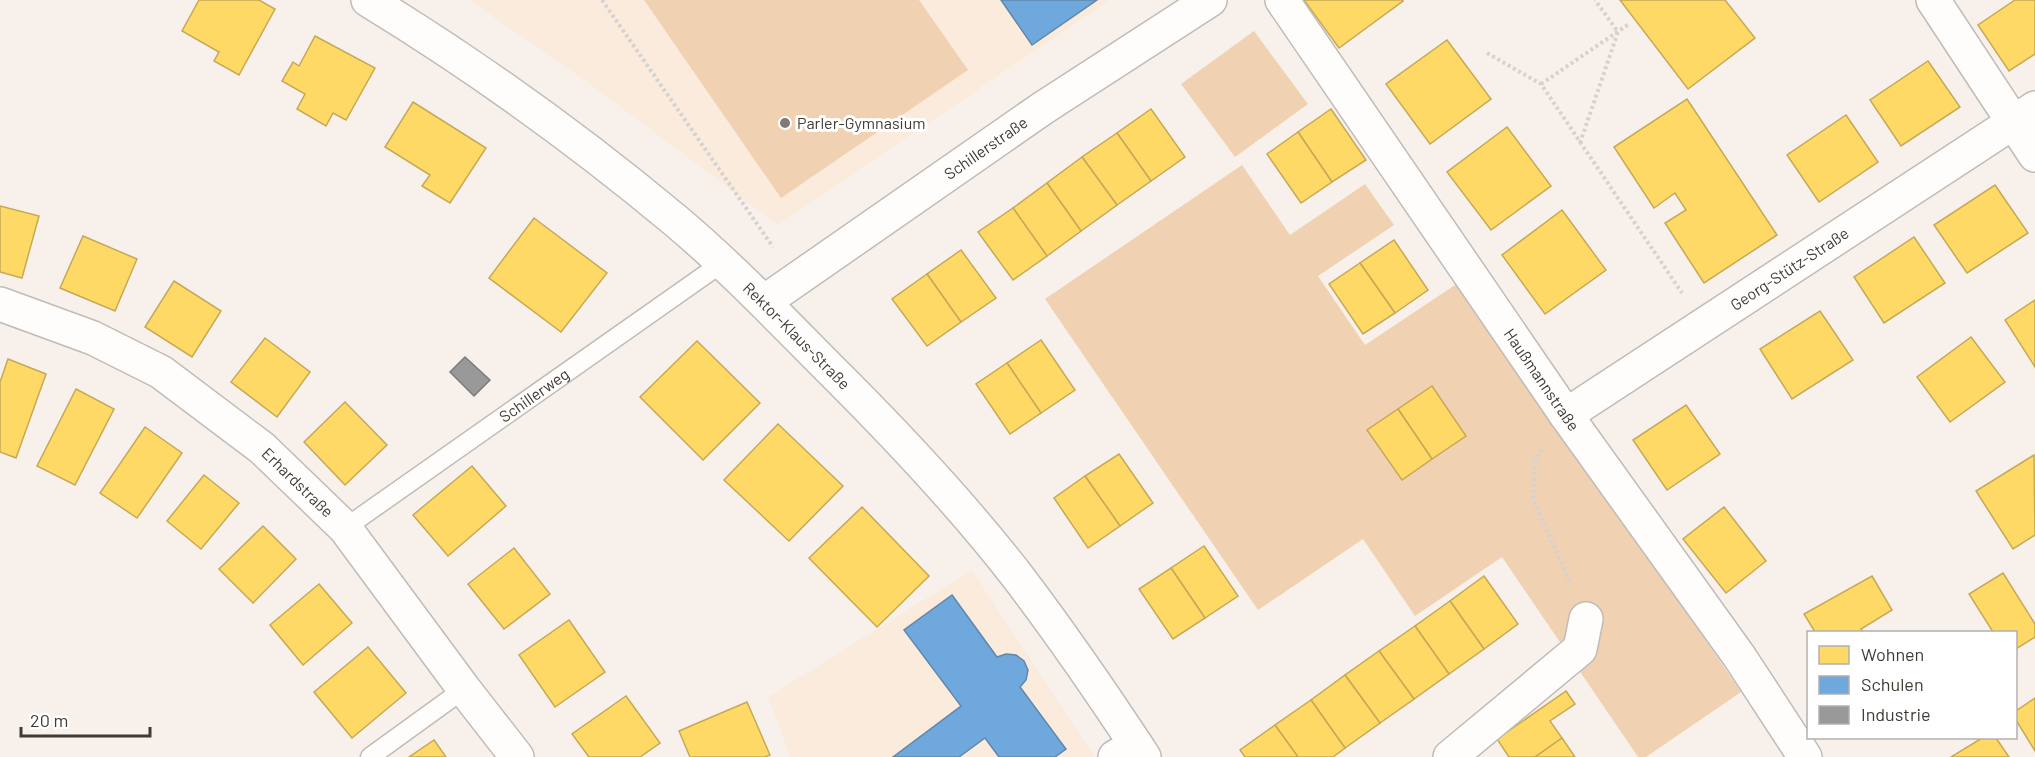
<svg xmlns="http://www.w3.org/2000/svg" width="2035" height="757" font-family="Barlow,sans-serif">
<style>
.built{fill:#faebdd}
.green{fill:#f0d1b2}
.homes{fill:#ffd966;stroke:#c6a957;stroke-width:1.5}
.schools{fill:#6fa8dc;stroke:#6187aa;stroke-width:1.5}
.industry{fill:#999;stroke:#7e7c7b;stroke-width:1.5}
.lines{fill:none;stroke-linecap:round;stroke-linejoin:round}
.lane-casing{stroke:#c1bbb6;stroke-width:21}
.street-casing{stroke:#c1bbb6;stroke-width:36}
.secondary-casing{stroke:#c1bbb6;stroke-width:36}
.path{stroke:#d5d2d1;stroke-width:4;stroke-dasharray:3 3;stroke-linecap:butt}
.lane{stroke:#fefdfc;stroke-width:18}
.street{stroke:#fefdfc;stroke-width:33}
.secondary{stroke:#fefdfc;stroke-width:33}
.poi-dot{fill:#807a75;stroke:#fff;stroke-width:2}
.labels{text-anchor:middle;stroke-width:6;stroke-linejoin:round;paint-order:stroke}
.poi-label{font-size:16px;fill:#403a35;stroke:#fff;text-anchor:start}
.street-label{font-size:16px;fill:#403a35;stroke:#fff}
</style>
<rect width="100%" height="100%" fill="#f8f1eb"/>
<g class="built">
<polygon points="469,0 1110,0 778,225 587,82"/>
<polygon points="972,570 1095,757 790,757 768,697"/>
</g>
<g class="green">
<polygon points="644,0 919,0 968,70 781,198"/>
<polygon points="1254,31 1308,104 1235,157 1181,84"/>
<polygon points="1242,165 1290,235 1365,184 1394,225 1318,276 1365,345 1461,281 1741,692 1646,757 1638,757 1502,557 1415,616 1363,539 1258,610 1045,299"/>
</g>
<g class="homes">
<polygon points="199,0 259,0 275,9 239,75 214,61 219,52 182,31"/>
<polygon points="1304,0 1403,0 1403,1 1339,48"/>
<polygon points="1620,0 1725,0 1755,38 1688,89"/>
<polygon points="2015,0 2035,0 2035,54 2009,71 1978,25"/>
<polygon points="315,36 375,68 346,120 333,113 326,126 297,109 305,94 282,81 293,62 299,66"/>
<polygon points="1447,40 1491,99 1430,144 1386,84"/>
<polygon points="1928,61 1960,107 1901,146 1870,100"/>
<polygon points="1687,99 1777,235 1704,283 1665,223 1686,210 1675,193 1654,208 1614,147"/>
<polygon points="413,102 486,148 450,203 422,186 430,175 385,147"/>
<polygon points="1151,109 1185,157 1151,181 1117,133"/>
<polygon points="1331,109 1366,160 1332,182 1298,132"/>
<polygon points="1846,115 1878,162 1819,202 1787,155"/>
<polygon points="1507,127 1551,186 1491,230 1447,172"/>
<polygon points="1298,132 1332,182 1301,203 1267,154"/>
<polygon points="1117,133 1151,181 1117,205 1082,157"/>
<polygon points="1082,157 1117,205 1081,231 1047,183"/>
<polygon points="1047,183 1081,231 1047,256 1013,208"/>
<polygon points="1995,185 2028,233 1967,273 1934,225"/>
<polygon points="0,206 39,216 22,278 0,272"/>
<polygon points="1013,208 1047,256 1013,280 978,232"/>
<polygon points="1562,210 1606,270 1545,314 1502,255"/>
<polygon points="534,218 607,273 561,332 489,278"/>
<polygon points="83,236 137,259 115,311 60,288"/>
<polygon points="1914,237 1945,283 1884,323 1854,277"/>
<polygon points="1394,240 1428,290 1395,313 1360,263"/>
<polygon points="961,250 996,298 961,322 927,274"/>
<polygon points="1360,263 1395,313 1363,334 1329,284"/>
<polygon points="927,274 961,322 927,346 892,299"/>
<polygon points="174,281 221,311 192,357 145,327"/>
<polygon points="2035,300 2035,367 2005,320"/>
<polygon points="1820,311 1853,360 1792,399 1760,349"/>
<polygon points="1971,337 2005,382 1950,422 1917,377"/>
<polygon points="265,338 310,372 277,417 231,382"/>
<polygon points="1041,340 1075,390 1041,413 1007,363"/>
<polygon points="697,341 760,403 703,460 640,397"/>
<polygon points="8,359 46,374 16,458 0,452 0,382"/>
<polygon points="1007,363 1041,413 1010,434 976,384"/>
<polygon points="1432,386 1466,436 1432,459 1398,409"/>
<polygon points="76,389 114,409 75,485 37,466"/>
<polygon points="345,402 387,445 345,485 304,442"/>
<polygon points="1686,405 1720,454 1667,490 1633,440"/>
<polygon points="1398,409 1432,459 1402,480 1367,430"/>
<polygon points="778,424 843,486 789,541 724,480"/>
<polygon points="145,427 182,453 137,518 100,493"/>
<polygon points="1119,454 1153,503 1120,526 1085,476"/>
<polygon points="2034,455 2035,535 2013,549 1976,491"/>
<polygon points="472,466 506,506 448,556 413,515"/>
<polygon points="204,475 239,503 201,549 167,521"/>
<polygon points="1085,476 1120,526 1088,548 1054,498"/>
<polygon points="862,507 929,576 877,627 809,558"/>
<polygon points="1724,507 1766,561 1726,593 1683,539"/>
<polygon points="263,526 296,559 253,603 219,569"/>
<polygon points="1204,546 1238,596 1205,618 1171,568"/>
<polygon points="514,548 550,594 504,629 468,584"/>
<polygon points="1171,568 1205,618 1173,639 1139,589"/>
<polygon points="2003,573 2035,624 2035,637 2016,649 2016,632 1993,632 1969,594"/>
<polygon points="1484,576 1518,624 1484,649 1450,601"/>
<polygon points="1872,576 1892,610 1861,629 1863,632 1815,632 1804,614"/>
<polygon points="319,584 352,623 303,665 270,625"/>
<polygon points="1450,601 1484,649 1449,674 1415,626"/>
<polygon points="569,620 605,672 555,707 519,655"/>
<polygon points="1415,626 1449,674 1414,699 1379,651"/>
<polygon points="368,647 406,693 352,738 314,692"/>
<polygon points="1379,651 1414,699 1380,723 1345,675"/>
<polygon points="1345,675 1380,723 1345,748 1311,700"/>
<polygon points="1566,691 1575,704 1550,721 1562,738 1535,757 1509,757 1497,739"/>
<polygon points="626,696 660,743 640,757 589,757 572,734"/>
<polygon points="2035,698 2035,751 2016,720 2016,711"/>
<polygon points="1311,700 1345,748 1333,757 1298,757 1275,725"/>
<polygon points="747,702 770,755 765,757 690,757 679,731"/>
<polygon points="1275,725 1298,757 1245,757 1240,750"/>
<polygon points="1562,738 1575,757 1535,757"/>
<polygon points="1982,738 1996,738 2009,757 1951,757"/>
<polygon points="434,740 446,757 409,757"/>
</g>
<g class="schools">
<polygon points="1001,0 1097,0 1032,45"/>
<polygon points="952,595 997,657 1006,654 1016,655 1024,661 1028,670 1026,680 1020,687 1066,749 1055,757 999,757 985,738 959,757 893,757 961,706 904,630"/>
</g>
<polygon class="industry" points="465,357 490,380 474,396 450,372"/>
<g class="lines">
<g class="lane-casing">
<g id="lane">
<path id="s1" d="M 345,528 L 722,263"/>
<polyline points="370,757 464,689"/>
</g>
</g>
<g class="street-casing">
<g id="street">
<path id="s2" d="M 1282,0 L 1566,415 L 1739,656 L 1805,757"/>
<polyline points="1933,0 2035,155"/>
<path id="s3" d="M 764,302 L 1043,108 L 1210,0"/>
<path id="s4" d="M 0,304 L 93,338 L 161,372 L 262,448 L 345,528 L 464,689 L 517,757"/>
<path id="s5" d="M 1566,415 L 2035,108"/>
<polyline points="1115,757 1136,745"/>
<polyline points="1450,757 1580,649 1586,619"/>
</g>
</g>
<g class="secondary-casing">
<g id="secondary">
<path id="s6" d="M 368,0 C 476,66 579,140 676,221 C 733,269 785,324 838,377 C 901,440 963,506 1018,577 C 1062,635 1104,696 1144,757"/>
</g>
</g>
<g class="path">
<polyline points="602,0 773,247"/>
<polyline points="1487,53 1541,84 1682,293"/>
<polyline points="1541,84 1629,24"/>
<polyline points="1580,143 1618,32 1595,0"/>
<polyline points="1542,450 1535,460 1533,499 1571,585"/>
</g>
<use href="#lane" class="lane"/>
<use href="#street" class="street"/>
<use href="#secondary" class="secondary"/>
</g>
<circle class="poi-dot" cx="785" cy="123" r="6"/>
<g class="labels">
<g class="poi-label">
<text x="797" y="129">Parler-Gymnasium</text>
</g>
<g class="street-label">
<text dy="6" stroke="none"><textPath href="#s3" startOffset="270">Schillerstraße</textPath></text>
<text dy="6" stroke="none"><textPath href="#s5" startOffset="267">Georg-Stütz-Straße</textPath></text>
<text dy="6" stroke="none"><textPath href="#s6" startOffset="546">Rektor-Klaus-Straße</textPath></text>
<text dy="6" stroke="none"><textPath href="#s2" startOffset="460">Haußmannstraße</textPath></text>
<text dy="6" stroke="none"><textPath href="#s1" startOffset="231">Schillerweg</textPath></text>
<text dy="6" stroke="none"><textPath href="#s4" startOffset="351">Erhardstraße</textPath></text>
</g>
</g>
<rect x="1807" y="631" width="210" height="108" fill="#ffffff" stroke="#b3b0ae" stroke-width="1.5"/>
<rect x="1819" y="646" width="30" height="18" fill="#ffd966" stroke="#b3b0ae" stroke-width="1.5"/>
<text x="1861" y="661" font-size="18" fill="#403a35">Wohnen</text>
<rect x="1819" y="676" width="30" height="18" fill="#6fa8dc" stroke="#b3b0ae" stroke-width="1.5"/>
<text x="1861" y="691" font-size="18" fill="#403a35">Schulen</text>
<rect x="1819" y="706" width="30" height="18" fill="#999999" stroke="#b3b0ae" stroke-width="1.5"/>
<text x="1861" y="721" font-size="18" fill="#403a35">Industrie</text>
<path d="M21 727v9h129v-9" fill="none" stroke="#403a35" stroke-width="3"/>
<text x="30" y="727" font-size="18" fill="#403a35" stroke="#ffffff" stroke-width="4.5" paint-order="stroke">20 m</text>
</svg>
